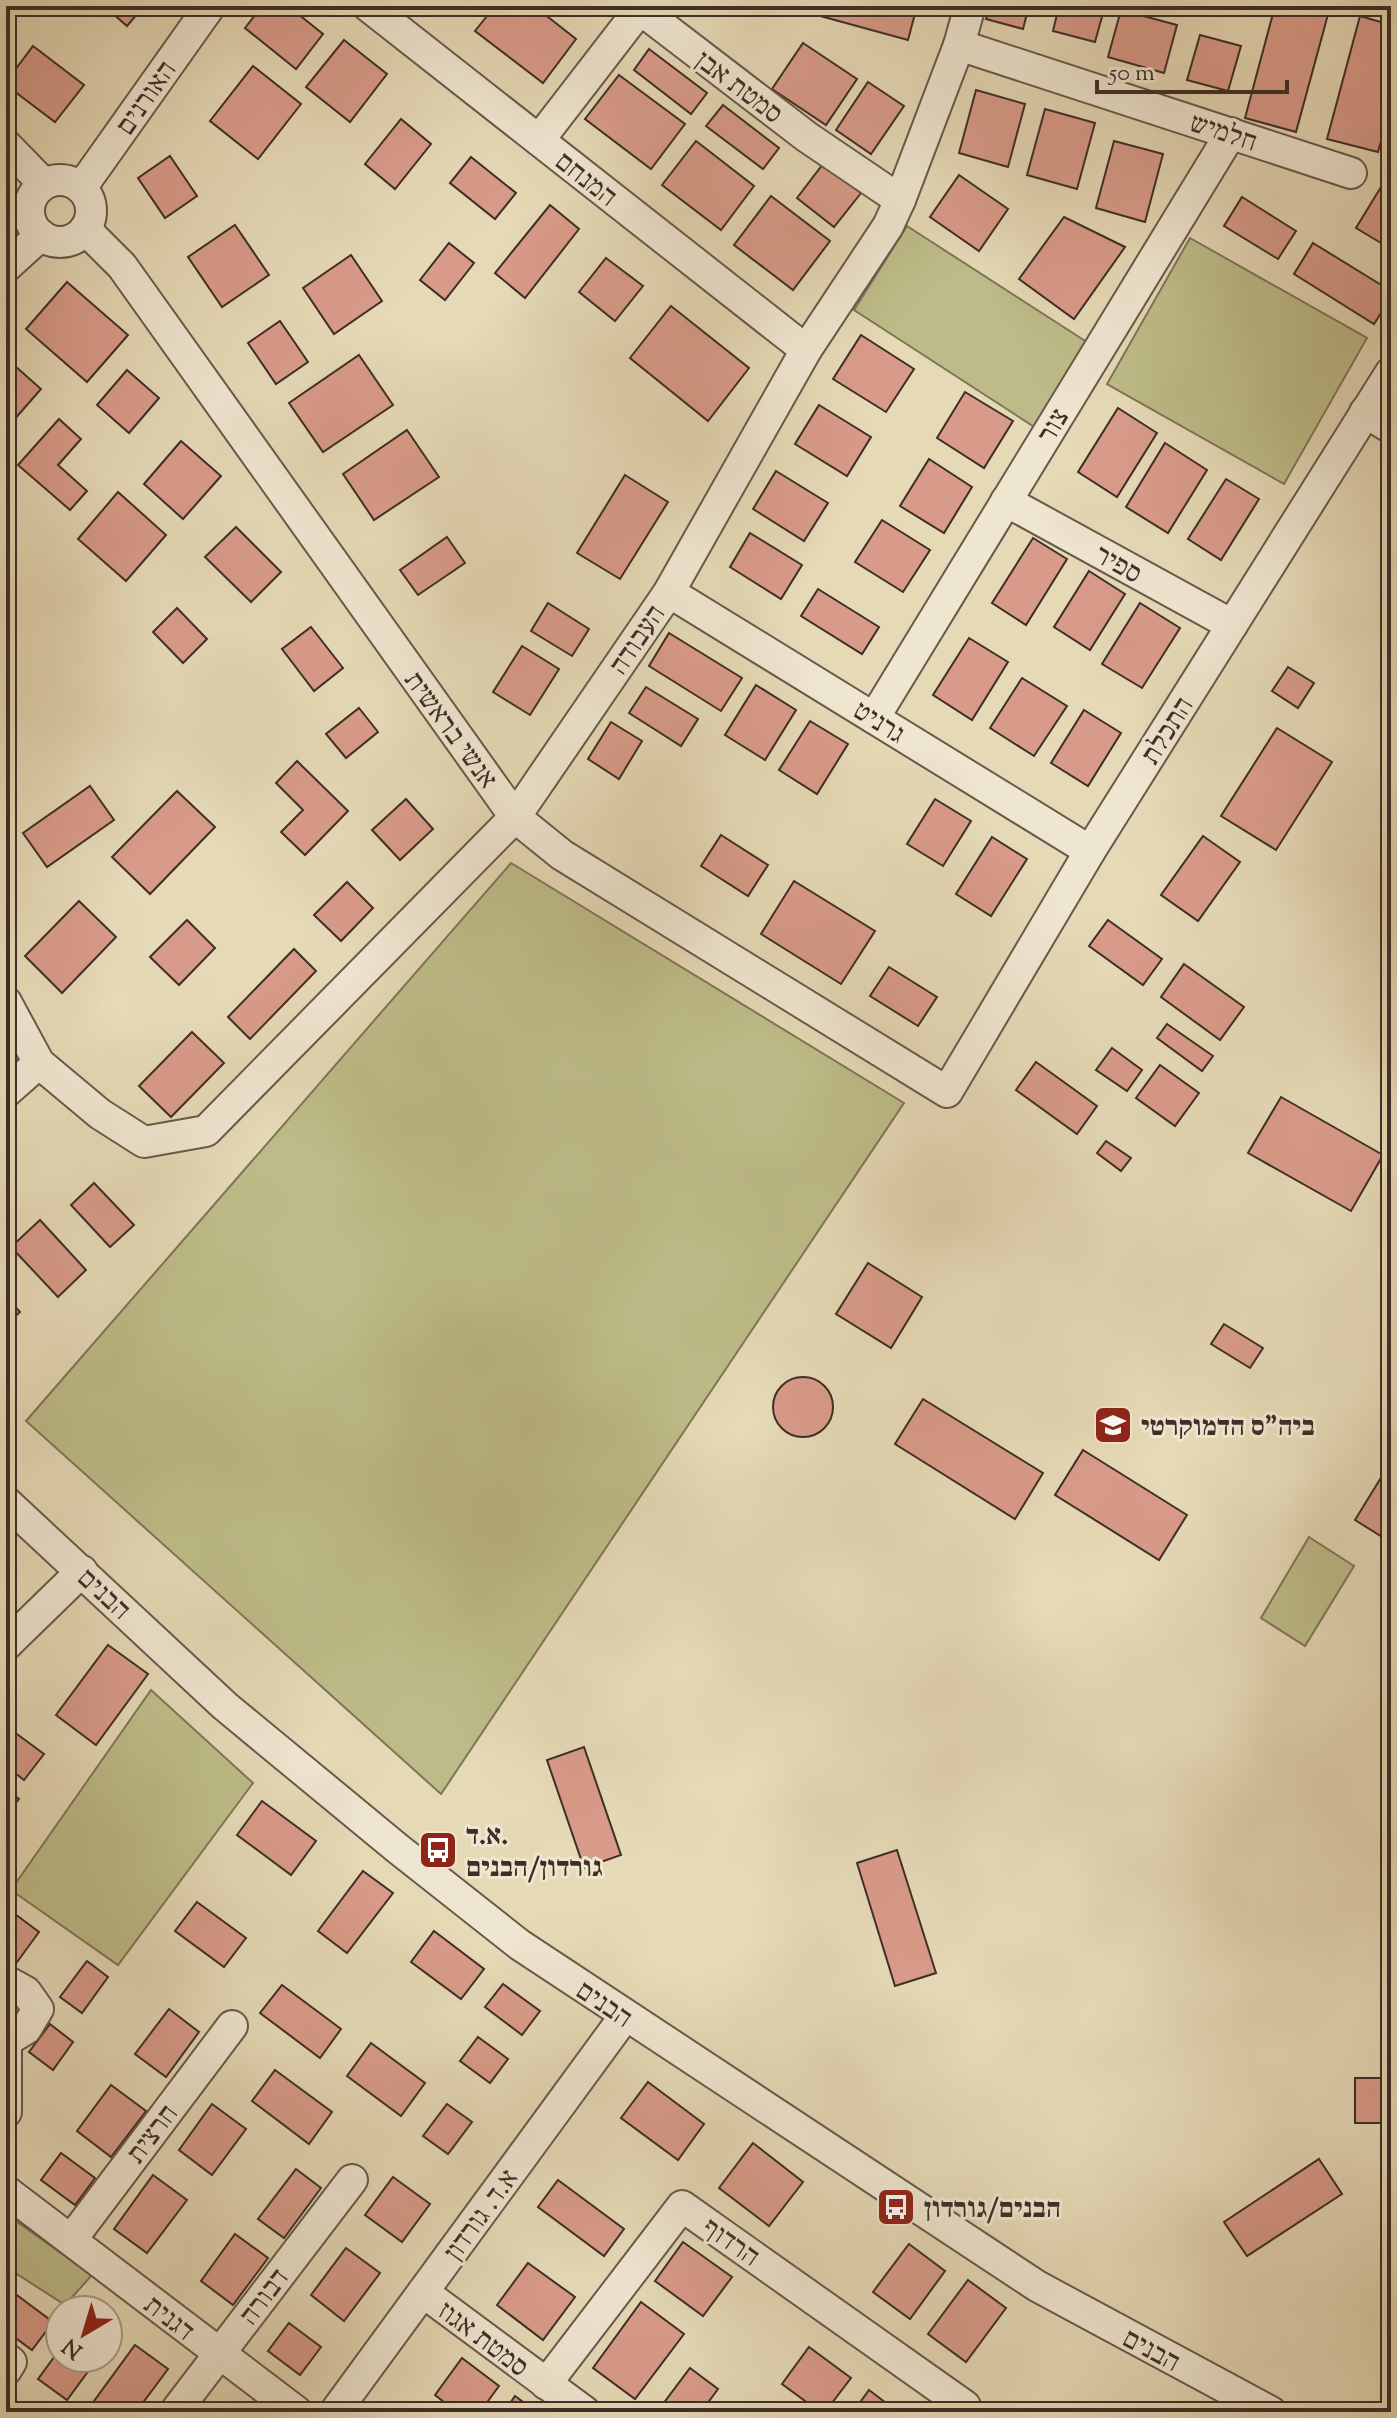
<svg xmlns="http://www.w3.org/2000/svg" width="1397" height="2418" font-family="'Sorts Mill Goudy','Frank Ruhl Libre',serif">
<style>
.green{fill:#bdbc88;stroke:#7e7558;stroke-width:2}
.building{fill:#d99b89;stroke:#3e2e28;stroke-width:2}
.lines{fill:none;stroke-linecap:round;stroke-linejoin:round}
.minor-casing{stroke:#68594c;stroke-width:34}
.minor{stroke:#efe6d0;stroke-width:30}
.labels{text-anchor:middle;stroke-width:6;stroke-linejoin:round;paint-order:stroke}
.street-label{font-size:28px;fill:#3e2e28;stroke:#efe6d0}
.poi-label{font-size:28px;font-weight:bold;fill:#3e2e28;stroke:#efe6d0;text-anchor:start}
</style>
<rect width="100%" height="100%" fill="#e6d9b6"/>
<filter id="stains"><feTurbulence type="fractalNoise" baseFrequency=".0025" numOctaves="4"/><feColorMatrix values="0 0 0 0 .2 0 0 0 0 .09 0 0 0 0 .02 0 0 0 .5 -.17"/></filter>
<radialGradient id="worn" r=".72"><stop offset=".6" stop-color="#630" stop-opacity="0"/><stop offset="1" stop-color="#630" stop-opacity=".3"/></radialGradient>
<g class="green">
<polygon points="907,226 1093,346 1039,430 854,310"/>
<polygon points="1190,238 1367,338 1284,484 1107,384"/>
<polygon points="511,863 904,1103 441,1794 26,1421"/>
<polygon points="1309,1537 1354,1566 1305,1646 1261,1618"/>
<polygon points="151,1690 253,1783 118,1965 11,1890"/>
<polygon points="6,2214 92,2275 65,2305 6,2267"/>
</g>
<g class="building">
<polygon points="104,6 144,6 127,26"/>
<polygon points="262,6 288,6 323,34 296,69 245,28"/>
<polygon points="495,6 534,6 576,39 543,83 475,31"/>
<polygon points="815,6 917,6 908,40 813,14"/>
<polygon points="989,6 1029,6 1023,29 986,19"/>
<polygon points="1059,6 1105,6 1095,42 1053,31"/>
<polygon points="1275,6 1330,7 1296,132 1245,118"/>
<polygon points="1121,10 1177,25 1164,73 1108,57"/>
<polygon points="1360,16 1391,25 1391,105 1378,152 1327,139"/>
<polygon points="1200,35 1241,46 1228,91 1187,80"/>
<polygon points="344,40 387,74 350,122 306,87"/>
<polygon points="803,43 857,79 826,125 772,89"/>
<polygon points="33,46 84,85 55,122 6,85 6,82"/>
<polygon points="649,49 707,93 691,114 634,70"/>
<polygon points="253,66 301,104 258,159 210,121"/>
<polygon points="619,75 685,124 651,169 585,119"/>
<polygon points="868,82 904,106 871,154 836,130"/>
<polygon points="976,90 1025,104 1008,167 959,153"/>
<polygon points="723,105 779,148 763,169 706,126"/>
<polygon points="1045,109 1095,123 1077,189 1027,175"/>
<polygon points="401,119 431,144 395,189 365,164"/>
<polygon points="696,141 754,186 721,230 662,185"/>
<polygon points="1114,141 1163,154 1145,222 1096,208"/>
<polygon points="170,156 197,196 165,218 138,178"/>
<polygon points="471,157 516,193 495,219 450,183"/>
<polygon points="823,164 861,193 834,227 797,198"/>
<polygon points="959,175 1008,209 979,251 930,217"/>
<polygon points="1384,182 1391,186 1391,249 1356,228"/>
<polygon points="771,196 830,241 793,290 734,245"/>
<polygon points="1242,197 1296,231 1278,259 1224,226"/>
<polygon points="6,200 17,211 6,222"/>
<polygon points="550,205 579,229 525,298 495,273"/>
<polygon points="1064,217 1125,247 1074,319 1019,279"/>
<polygon points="235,225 269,275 222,307 188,257"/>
<polygon points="449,243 474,263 445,300 420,280"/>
<polygon points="1313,243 1391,291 1391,297 1374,324 1294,274"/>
<polygon points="351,255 382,301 334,334 303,288"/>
<polygon points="606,258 643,286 615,321 579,292"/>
<polygon points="67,282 128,335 87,382 26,329"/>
<polygon points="671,306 749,368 708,421 630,358"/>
<polygon points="280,321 308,362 276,384 248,343"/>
<polygon points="861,335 914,369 886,412 833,379"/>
<polygon points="359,355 393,405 323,452 289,403"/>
<polygon points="6,358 41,389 6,429"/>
<polygon points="127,370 159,398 129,433 97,405"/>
<polygon points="965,392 1013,421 984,468 937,438"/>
<polygon points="819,405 871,437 847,476 795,444"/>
<polygon points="1118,408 1157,433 1117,497 1078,472"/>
<polygon points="59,419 81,439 58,465 87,491 70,510 18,465"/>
<polygon points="407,430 439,477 374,520 343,474"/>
<polygon points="181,441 221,476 183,519 144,484"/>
<polygon points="1165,443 1207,470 1168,533 1126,507"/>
<polygon points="929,459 972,487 944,533 900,506"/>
<polygon points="776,471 828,503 804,541 753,509"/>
<polygon points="625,475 668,502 620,579 577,553"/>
<polygon points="1226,479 1259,499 1221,560 1188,539"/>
<polygon points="118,492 166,535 126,581 78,539"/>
<polygon points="882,520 930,550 903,592 855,562"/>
<polygon points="236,527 281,572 251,602 205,557"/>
<polygon points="750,533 802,565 781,599 730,567"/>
<polygon points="447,537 465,563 418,595 400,570"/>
<polygon points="1033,538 1067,559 1026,625 992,603"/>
<polygon points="1089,571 1125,594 1090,650 1054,627"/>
<polygon points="818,589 879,627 862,654 801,616"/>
<polygon points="548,603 589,629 572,656 531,631"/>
<polygon points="1140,603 1180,628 1142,688 1102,664"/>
<polygon points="177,608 207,639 183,663 153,632"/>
<polygon points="311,627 343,668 314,691 282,649"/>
<polygon points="669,633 742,678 721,711 649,666"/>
<polygon points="969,638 1008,662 972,720 933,695"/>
<polygon points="522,646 559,669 530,715 493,692"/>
<polygon points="1288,667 1314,683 1298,708 1272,691"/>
<polygon points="1022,678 1067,706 1034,756 990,728"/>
<polygon points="756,685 796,710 765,760 725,735"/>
<polygon points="646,687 698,719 681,746 629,713"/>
<polygon points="359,708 378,732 346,758 326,734"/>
<polygon points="1084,710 1121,733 1088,786 1051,763"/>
<polygon points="810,721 848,744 817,794 779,770"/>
<polygon points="611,722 642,741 619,779 588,759"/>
<polygon points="1277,728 1332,762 1276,850 1221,816"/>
<polygon points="297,761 348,811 305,855 281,832 303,810 276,783"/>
<polygon points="90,786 114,820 47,867 23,833"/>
<polygon points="177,791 215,827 150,894 112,857"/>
<polygon points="406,799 433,829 400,860 372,830"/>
<polygon points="935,799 971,821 943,866 907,844"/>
<polygon points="721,835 768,865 748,896 701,866"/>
<polygon points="1203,836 1240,862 1198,921 1161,895"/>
<polygon points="992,837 1027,859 991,916 956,894"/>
<polygon points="794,881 875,931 841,984 761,934"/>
<polygon points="347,882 373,908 341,941 314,915"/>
<polygon points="79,901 116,937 62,993 25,956"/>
<polygon points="187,920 215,948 179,985 150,957"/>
<polygon points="1108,920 1162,959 1143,985 1089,946"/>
<polygon points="294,949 316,971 250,1039 228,1017"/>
<polygon points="1184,964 1244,1007 1220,1040 1161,997"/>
<polygon points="889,967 937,997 918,1026 870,996"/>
<polygon points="1167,1024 1213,1056 1202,1071 1157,1038"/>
<polygon points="192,1032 224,1063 171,1117 139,1086"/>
<polygon points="1112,1048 1142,1070 1127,1091 1096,1070"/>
<polygon points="1036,1062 1097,1106 1077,1134 1016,1090"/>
<polygon points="1160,1065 1199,1093 1175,1126 1136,1098"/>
<polygon points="1281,1097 1383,1155 1351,1211 1248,1153"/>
<polygon points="1106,1141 1131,1158 1121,1171 1097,1153"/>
<polygon points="94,1183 134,1225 110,1247 71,1205"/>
<polygon points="40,1220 86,1270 58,1297 11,1247"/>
<polygon points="868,1263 922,1297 891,1348 836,1314"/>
<polygon points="6,1297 20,1312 6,1325"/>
<polygon points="1224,1324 1263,1348 1250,1368 1211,1344"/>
<circle cx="803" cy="1407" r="30"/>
<polygon points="923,1399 1043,1473 1015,1519 895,1444"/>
<polygon points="1083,1450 1187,1515 1159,1560 1055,1495"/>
<polygon points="1387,1468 1391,1471 1391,1526 1384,1538 1355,1520"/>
<polygon points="108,1645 148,1674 96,1745 56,1715"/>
<polygon points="6,1726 44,1754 24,1780 6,1766"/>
<polygon points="584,1747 621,1855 584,1868 547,1760"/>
<polygon points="6,1789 19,1799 6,1816"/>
<polygon points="262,1801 316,1841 291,1875 237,1835"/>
<polygon points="897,1850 936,1973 895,1986 857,1863"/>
<polygon points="363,1871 393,1893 347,1953 318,1931"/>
<polygon points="197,1902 246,1938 224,1967 175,1931"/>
<polygon points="11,1911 39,1932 12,1969 6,1965 6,1918"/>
<polygon points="434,1931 484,1969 461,1999 411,1962"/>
<polygon points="87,1961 108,1977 82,2013 60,1997"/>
<polygon points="503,1984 540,2011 522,2035 485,2007"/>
<polygon points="282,1985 341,2029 320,2058 260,2013"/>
<polygon points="169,2009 199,2032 166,2077 135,2054"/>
<polygon points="50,2024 73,2042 53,2070 29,2052"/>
<polygon points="478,2037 508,2059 490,2083 460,2061"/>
<polygon points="371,2043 425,2083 401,2116 347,2076"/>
<polygon points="275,2070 332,2112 309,2144 252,2101"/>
<rect x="1355" y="2078" width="36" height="45"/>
<polygon points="648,2082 704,2124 678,2160 621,2118"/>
<polygon points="111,2085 146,2111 111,2157 77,2131"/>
<polygon points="212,2104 246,2129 212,2175 179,2150"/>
<polygon points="447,2104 472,2122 448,2154 423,2136"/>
<polygon points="753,2143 803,2182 769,2226 719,2188"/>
<polygon points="61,2153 95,2178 75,2205 41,2180"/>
<polygon points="1319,2159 1342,2194 1247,2256 1224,2222"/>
<polygon points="296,2169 321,2188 284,2238 258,2219"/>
<polygon points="153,2175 187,2200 147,2253 114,2229"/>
<polygon points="393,2177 430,2204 402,2242 365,2215"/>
<polygon points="558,2180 624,2229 604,2256 538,2207"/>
<polygon points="235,2234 268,2258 233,2305 201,2281"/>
<polygon points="683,2242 732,2277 703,2316 655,2281"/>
<polygon points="909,2244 945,2271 910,2319 873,2292"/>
<polygon points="346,2248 380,2273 344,2321 311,2295"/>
<polygon points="528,2263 575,2297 543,2340 497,2305"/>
<polygon points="968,2280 1006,2308 966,2362 928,2334"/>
<polygon points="6,2287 53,2322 32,2350 6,2331"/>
<polygon points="641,2302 684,2334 635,2399 593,2368"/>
<polygon points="108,2323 119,2331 108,2345"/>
<polygon points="289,2323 321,2347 300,2375 268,2351"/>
<polygon points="135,2345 168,2369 136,2412 86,2412"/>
<polygon points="809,2347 851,2378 825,2412 820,2412 782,2384"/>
<polygon points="60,2349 60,2358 98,2358 67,2400 38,2379"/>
<polygon points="462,2358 499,2386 480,2412 457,2412 435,2395"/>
<polygon points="690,2368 718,2389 701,2412 657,2412"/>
<polygon points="869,2390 898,2412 853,2412"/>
<polygon points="515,2396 537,2412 504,2412"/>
</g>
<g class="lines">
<g class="minor-casing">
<g id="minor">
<polyline points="368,6 806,350"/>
<polyline points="959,45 1351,173"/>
<polyline points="539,140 640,9 807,137 900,200"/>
<polyline points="6,145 44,184"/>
<circle cx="60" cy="211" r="31"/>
<polyline points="81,188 210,6"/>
<polyline points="85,229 122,266 515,817 562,855 947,1092 1090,851 1391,372"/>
<polyline points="6,267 41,235"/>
<polyline points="1365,412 1391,428"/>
<polyline points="1006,501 1232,625"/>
<polyline points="669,592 1090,851"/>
<polyline points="874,718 1231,133"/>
<polyline points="6,1002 39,1063 100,1114 144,1142 206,1131 515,817 669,592 806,350 888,226 900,200 959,45 970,6"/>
<polyline points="6,1092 39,1063"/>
<polyline points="6,1502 225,1706 397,1848 520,1945 1037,2286 1271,2412"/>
<polyline points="6,1645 82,1571"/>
<polyline points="6,1981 26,1992 38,2009 26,2029 6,2041 6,2112"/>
<polyline points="6,2191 297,2412"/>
<polyline points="71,2240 232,2026"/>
<polyline points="423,2292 585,2412"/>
<polyline points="6,2358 11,2362 6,2370"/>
<polyline points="546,2384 682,2206 965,2406"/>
<polyline points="175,2412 352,2180"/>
<polyline points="335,2412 625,2016"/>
</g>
</g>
<use href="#minor" class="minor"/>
</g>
<defs>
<g id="school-square" transform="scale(2)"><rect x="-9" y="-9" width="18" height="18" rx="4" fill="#8f2418" stroke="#efe6d0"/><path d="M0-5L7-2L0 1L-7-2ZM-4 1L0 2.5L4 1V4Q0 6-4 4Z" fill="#fff"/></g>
<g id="bus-square" transform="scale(2)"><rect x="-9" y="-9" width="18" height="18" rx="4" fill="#8f2418" stroke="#efe6d0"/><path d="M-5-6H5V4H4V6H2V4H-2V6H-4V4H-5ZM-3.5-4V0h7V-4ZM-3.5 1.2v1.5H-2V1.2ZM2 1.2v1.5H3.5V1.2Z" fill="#fff"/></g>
</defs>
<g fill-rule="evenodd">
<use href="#school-square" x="1113" y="1425"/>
<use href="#bus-square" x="438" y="1850"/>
<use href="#bus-square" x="896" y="2207"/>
</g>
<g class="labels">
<g class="street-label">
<text transform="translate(740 86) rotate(37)" y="10">סמטת אבן</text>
<text transform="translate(145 97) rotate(-55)" y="10">האורנים</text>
<text transform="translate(1224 131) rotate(18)" y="10">חלמיש</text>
<text transform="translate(587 178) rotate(38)" y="10">המנחם</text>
<text transform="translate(1052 425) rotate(-59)" y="10">צור</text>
<text transform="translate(1119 563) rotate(29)" y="10">ספיר</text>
<text transform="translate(636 639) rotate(-56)" y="10">העבודה</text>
<text transform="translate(880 721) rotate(32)" y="10">גרניט</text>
<text transform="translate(452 729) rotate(54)" y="10">אנשי בראשית</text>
<text transform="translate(1166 730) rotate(-58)" y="10">התכלת</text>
<text transform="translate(105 1593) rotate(43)" y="10">הבנים</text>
<text transform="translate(605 2003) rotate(34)" y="10">הבנים</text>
<text transform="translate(151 2133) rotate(-53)" y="10">חרצית</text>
<text transform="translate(480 2214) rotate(-54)" y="10">א.ד. גורדון</text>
<text transform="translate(732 2241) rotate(35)" y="10">הרדוף</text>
<text transform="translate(263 2296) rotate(-53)" y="10">דבורה</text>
<text transform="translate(170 2317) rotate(38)" y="10">דגנית</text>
<text transform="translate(484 2338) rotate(37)" y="10">סמטת אגוז</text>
<text transform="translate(1152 2349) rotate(28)" y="10">הבנים</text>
</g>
<g class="poi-label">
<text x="1141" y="1435">ביה"ס הדמוקרטי</text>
<text x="466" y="1844">א.ד.<tspan x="466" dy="32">גורדון/הבנים</tspan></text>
<text x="924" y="2217">הבנים/גורדון</text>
</g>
</g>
<rect width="1397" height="2418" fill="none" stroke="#e6d9b6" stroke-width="32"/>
<rect x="8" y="8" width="1381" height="2402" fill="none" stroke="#3e2e28" stroke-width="4"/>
<rect x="16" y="16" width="1365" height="2386" fill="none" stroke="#3e2e28" stroke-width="2"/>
<g transform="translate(84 2334) rotate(218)"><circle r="38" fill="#efe6d0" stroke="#a89c8d" stroke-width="2"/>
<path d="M0-6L14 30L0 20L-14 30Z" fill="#8f2418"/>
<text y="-12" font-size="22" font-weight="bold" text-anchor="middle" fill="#3e2e28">N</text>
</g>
<path d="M1097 80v12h190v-12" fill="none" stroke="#3e2e28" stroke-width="4"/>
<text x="1109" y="80" font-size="24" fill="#3e2e28" stroke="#efe6d0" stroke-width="6" paint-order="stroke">50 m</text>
<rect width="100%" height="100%" filter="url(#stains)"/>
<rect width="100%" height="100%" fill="url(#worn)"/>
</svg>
